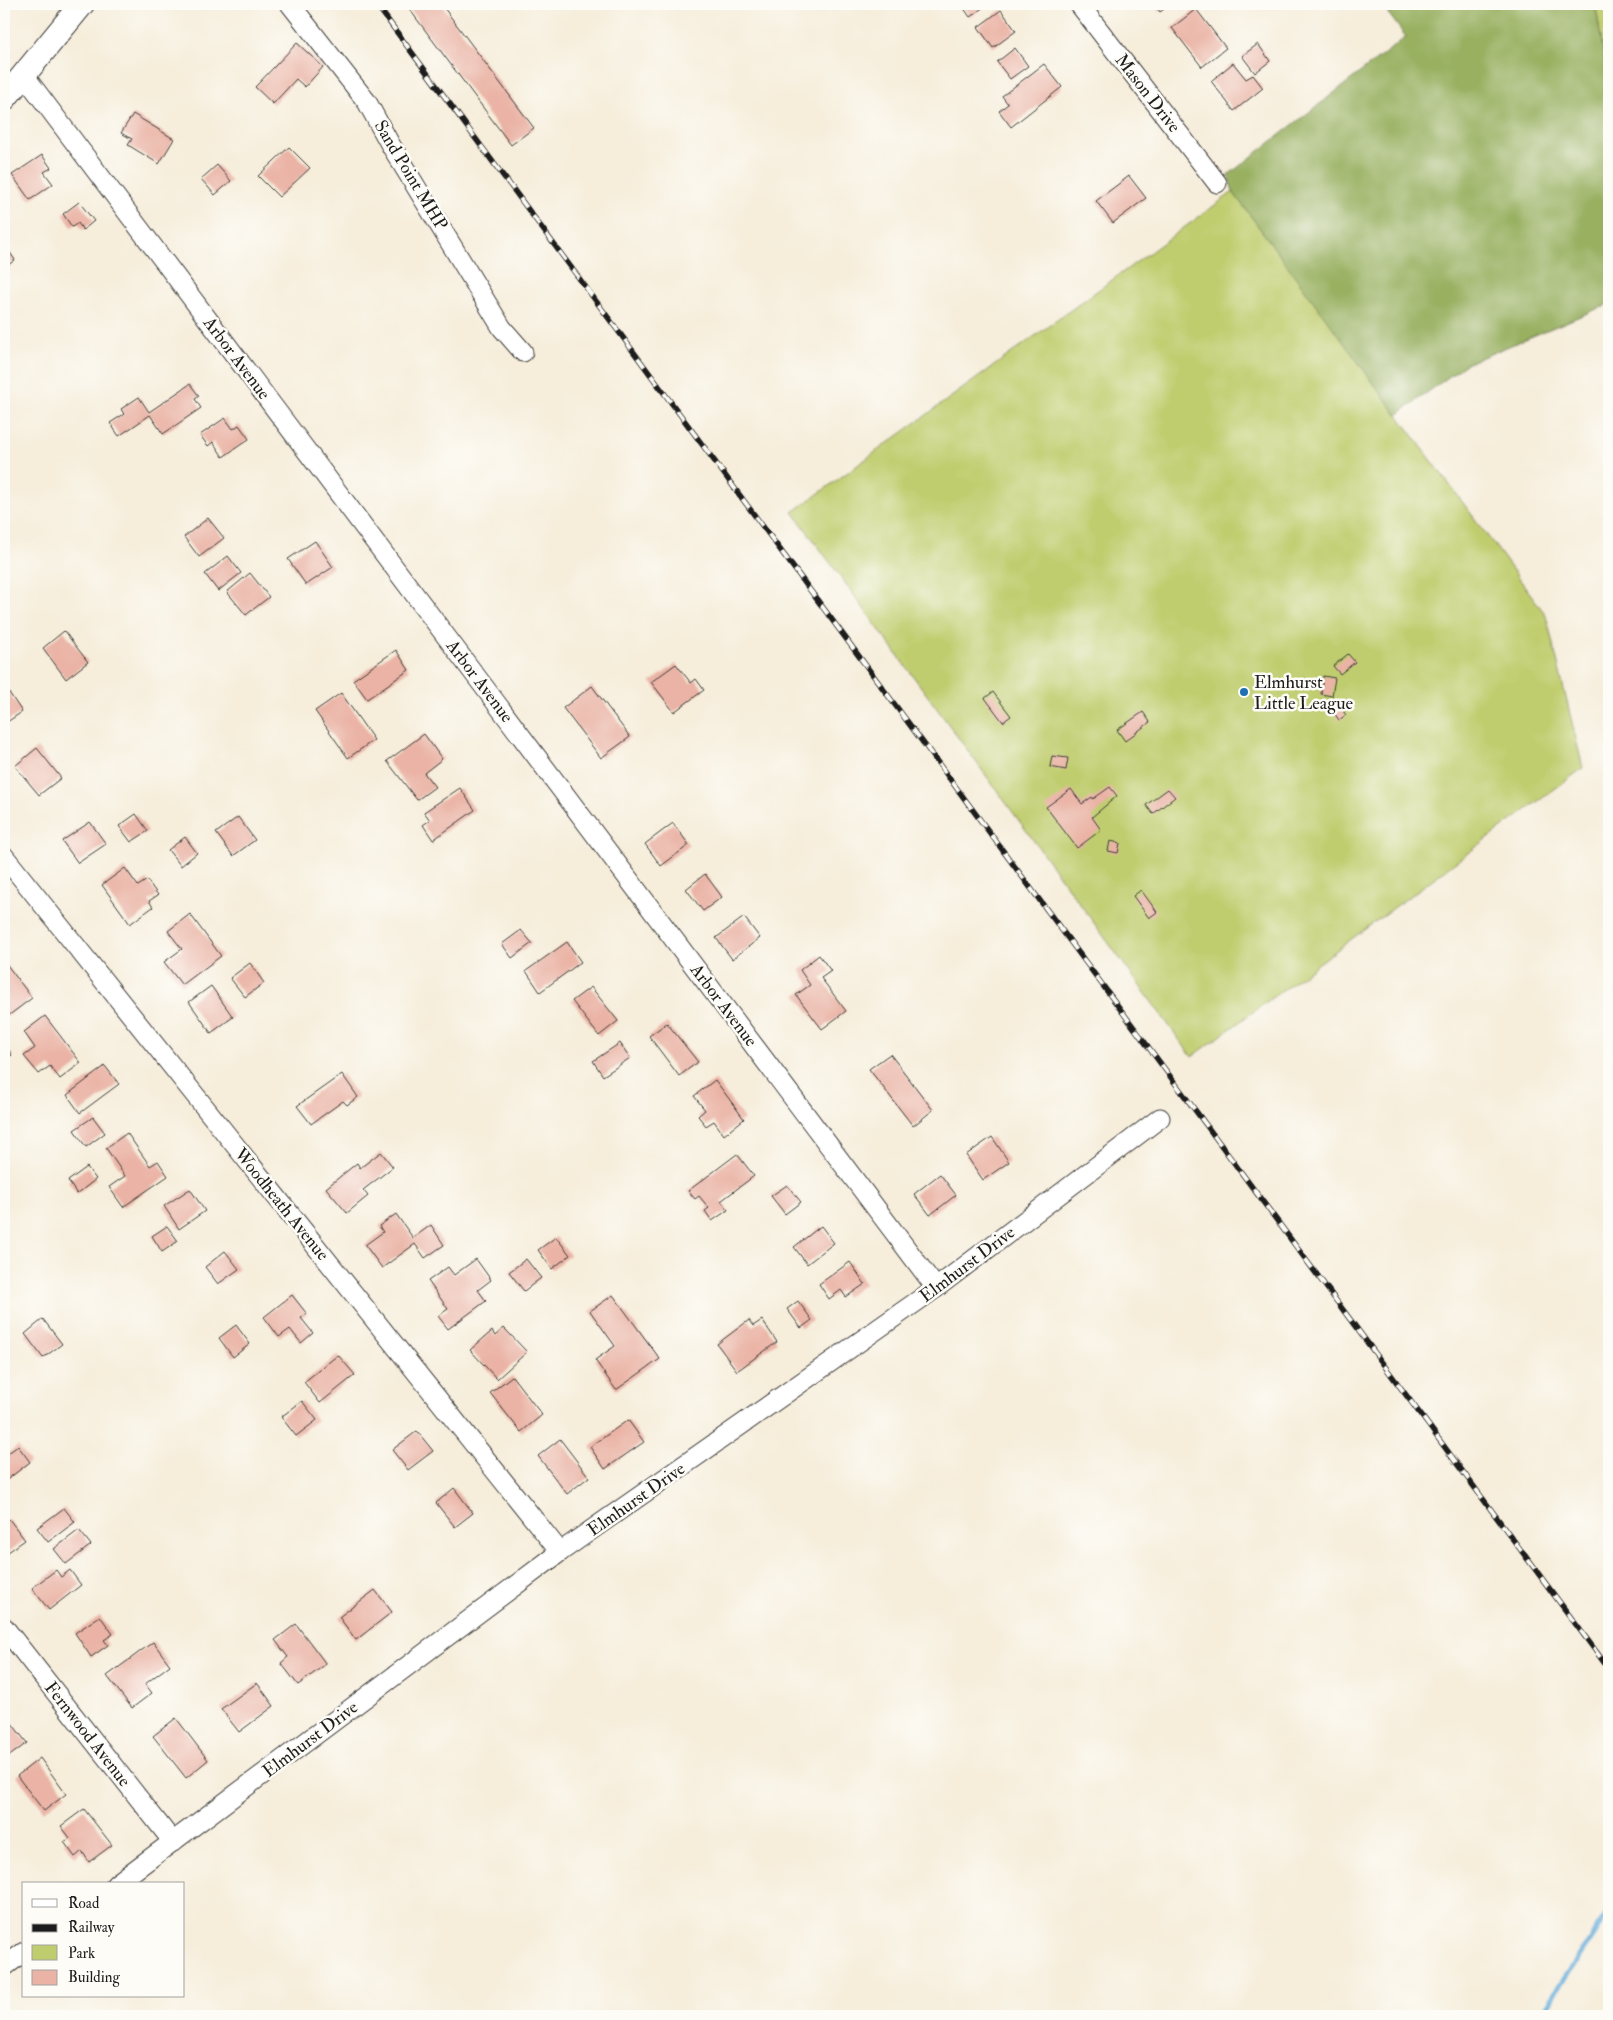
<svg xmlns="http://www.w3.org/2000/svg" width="1613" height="2020" font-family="'IM FELL Double Pica',serif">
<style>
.green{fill:#c0cd6e;stroke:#6e7445}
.forest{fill:#98b061;stroke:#5a663e}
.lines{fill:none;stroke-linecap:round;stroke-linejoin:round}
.stream{stroke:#61aad8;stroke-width:5.5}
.building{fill:#eab3a5}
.minor-casing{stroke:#3d3b38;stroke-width:21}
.tertiary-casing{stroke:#3d3b38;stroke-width:26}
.minor{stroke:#fff;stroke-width:19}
.tertiary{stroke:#fff;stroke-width:24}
.rail-casing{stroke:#1c1c1c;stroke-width:5.5}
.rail{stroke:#fdfcf7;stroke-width:4;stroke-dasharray:11;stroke-linecap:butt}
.poi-dot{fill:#1f6fb2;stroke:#fdfcf7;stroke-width:2}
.labels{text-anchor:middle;stroke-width:5;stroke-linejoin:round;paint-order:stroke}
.street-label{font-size:18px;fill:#1c1c1c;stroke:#fdfcf7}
.poi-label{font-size:18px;fill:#1c1c1c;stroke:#fdfcf7;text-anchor:start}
</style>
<rect width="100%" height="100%" fill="#fdfcf7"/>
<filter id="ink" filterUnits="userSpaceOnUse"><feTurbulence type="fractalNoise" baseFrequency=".02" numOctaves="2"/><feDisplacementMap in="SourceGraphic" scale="10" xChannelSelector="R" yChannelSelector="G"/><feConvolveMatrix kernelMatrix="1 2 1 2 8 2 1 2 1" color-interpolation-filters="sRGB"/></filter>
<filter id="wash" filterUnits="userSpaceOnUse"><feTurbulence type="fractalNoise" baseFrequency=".0096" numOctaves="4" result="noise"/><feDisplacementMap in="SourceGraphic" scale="20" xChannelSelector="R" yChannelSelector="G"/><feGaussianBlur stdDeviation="1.12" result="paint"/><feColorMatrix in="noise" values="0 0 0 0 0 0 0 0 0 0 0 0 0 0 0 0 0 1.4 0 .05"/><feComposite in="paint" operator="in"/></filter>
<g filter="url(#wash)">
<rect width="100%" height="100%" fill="#f6edda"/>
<g class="green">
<polygon points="1597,4 1609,4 1609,87 1596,8"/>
<polygon points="1233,192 1546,615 1583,768 1192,1057 793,512"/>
</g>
<g class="forest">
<polygon points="1381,4 1597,4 1596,8 1609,87 1609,304 1466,364 1397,415 1233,192 1228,175 1406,37"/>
<polygon points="1609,391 1609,437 1602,395"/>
</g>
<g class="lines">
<polyline class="stream" points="1540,2016 1609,1911"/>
</g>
<g id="blocks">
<g class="building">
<polygon points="411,4 441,4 534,128 511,145 407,6"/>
<polygon points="961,4 988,4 970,17"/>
<polygon points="1154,4 1171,4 1160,12"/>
<polygon points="1196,9 1226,48 1202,67 1172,28"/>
<polygon points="1001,10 1016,31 993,48 978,27"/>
<polygon points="297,43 323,67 305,87 296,79 273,104 255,87"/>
<polygon points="1258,44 1270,61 1255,73 1242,56"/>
<polygon points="1015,48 1028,66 1010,79 997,62"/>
<polygon points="1233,63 1246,79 1253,75 1263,88 1234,111 1211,81"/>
<polygon points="1044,64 1062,87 1011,127 999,111 1008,104 1002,96"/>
<polygon points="133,114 174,139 159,164 128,145 132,139 121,133"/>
<polygon points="289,147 310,168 279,197 258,176"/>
<polygon points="42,155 51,168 44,172 53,184 30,200 12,175"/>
<polygon points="217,165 231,181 215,195 201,179"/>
<polygon points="1129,176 1146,198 1113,223 1096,201"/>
<polygon points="79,202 94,221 83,230 78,223 72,227 63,214"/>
<polygon points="4,244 15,260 4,268"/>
<polygon points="190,384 199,396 195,399 201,408 163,434 150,415 119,436 110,423 124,414 121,409 139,397 149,412"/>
<polygon points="225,418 233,429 239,425 249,439 223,457 213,442 208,446 200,435"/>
<polygon points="208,518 224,538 199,557 184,537"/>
<polygon points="315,541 333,567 306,585 288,559"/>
<polygon points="228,556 241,573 218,591 205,574"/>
<polygon points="250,573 269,597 246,615 227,592"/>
<polygon points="64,631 88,662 66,679 43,648"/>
<polygon points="396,650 409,670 367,699 353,680"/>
<polygon points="1348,654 1355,662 1340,674 1333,666"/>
<polygon points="676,664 691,683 696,679 704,690 674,712 651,682"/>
<polygon points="1323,676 1335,678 1332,696 1321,694"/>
<polygon points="592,686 630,737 601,758 563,708"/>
<polygon points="6,688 22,712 4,724 4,689"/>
<polygon points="993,692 1011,716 1003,722 985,698"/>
<polygon points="341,693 374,740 348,758 315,711"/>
<polygon points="1336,701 1346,715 1339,720 1329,706"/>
<polygon points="1143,712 1150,722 1125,741 1117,730"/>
<polygon points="424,734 442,759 424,773 435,787 417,800 387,761"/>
<polygon points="37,748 61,778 39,795 15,766"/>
<polygon points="1052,756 1068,758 1066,770 1050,767"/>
<polygon points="1110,787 1117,796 1092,817 1101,830 1077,848 1046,807 1071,789 1082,804 1092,797 1093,799"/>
<polygon points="460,788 475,810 433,840 423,825 430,820 424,812"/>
<polygon points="1168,789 1175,797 1153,814 1146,805"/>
<polygon points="136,814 148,831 131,842 119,826"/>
<polygon points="238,817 255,840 233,856 216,833"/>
<polygon points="90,822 106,844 78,863 62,841"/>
<polygon points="673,823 689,845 661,866 645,844"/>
<polygon points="185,837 197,853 181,866 168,850"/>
<polygon points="1110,841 1120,843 1118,853 1108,851"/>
<polygon points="125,868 138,886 147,880 158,895 149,901 153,907 130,924 102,885"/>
<polygon points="705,874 722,897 703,911 686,889"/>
<polygon points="1141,890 1157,912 1149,918 1133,896"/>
<polygon points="190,914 221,956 182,985 164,962 182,949 168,931"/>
<polygon points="744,917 760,938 732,959 716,938"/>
<polygon points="521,930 532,943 512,958 502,944"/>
<polygon points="567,942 581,962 540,992 526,971"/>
<polygon points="819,955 831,971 821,978 846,1011 822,1029 796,995 810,985 800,970"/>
<polygon points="4,961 32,998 4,1019"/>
<polygon points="250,963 264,983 245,997 230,978"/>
<polygon points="211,986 233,1017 211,1033 189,1002"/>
<polygon points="591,987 618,1021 599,1036 572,1001"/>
<polygon points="45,1016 81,1063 60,1079 50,1066 39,1074 24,1056 35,1048 24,1032"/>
<polygon points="667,1023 698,1062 679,1076 649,1036"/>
<polygon points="620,1043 630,1058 603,1076 593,1061"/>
<polygon points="4,1044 12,1055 4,1061"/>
<polygon points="890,1054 933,1110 913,1126 869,1069"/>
<polygon points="105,1066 119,1084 80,1113 67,1095"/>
<polygon points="342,1074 358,1097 347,1105 343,1101 311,1124 297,1106"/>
<polygon points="715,1080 744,1119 724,1135 714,1121 706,1126 698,1116 705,1110 694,1096"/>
<polygon points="93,1117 105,1133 86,1147 74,1130"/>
<polygon points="127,1133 150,1166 158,1161 168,1176 123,1207 109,1187 125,1176 106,1148"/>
<polygon points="992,1137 1009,1162 983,1180 966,1155"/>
<polygon points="381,1152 393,1167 363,1190 368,1196 347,1213 326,1188 357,1163 360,1168"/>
<polygon points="737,1154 754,1176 721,1201 728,1210 712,1221 705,1211 709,1208 699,1196 695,1199 688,1191"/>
<polygon points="87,1167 96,1179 77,1194 68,1181"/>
<polygon points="940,1174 956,1195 930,1215 914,1194"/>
<polygon points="787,1185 801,1202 785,1214 771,1196"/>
<polygon points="190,1189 205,1211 179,1229 164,1206"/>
<polygon points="396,1214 413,1238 431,1225 444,1245 425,1258 415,1244 382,1268 365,1245 383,1232 379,1226"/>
<polygon points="167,1226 178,1241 162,1252 152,1236"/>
<polygon points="821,1226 834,1243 807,1264 794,1247"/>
<polygon points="556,1237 570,1255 552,1269 538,1250"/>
<polygon points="225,1251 239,1269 218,1284 205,1267"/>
<polygon points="476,1259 491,1280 478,1290 486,1301 448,1329 438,1316 448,1309 428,1281 448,1267 454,1275"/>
<polygon points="526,1259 541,1278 524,1291 509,1272"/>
<polygon points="850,1262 865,1284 846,1297 841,1290 829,1299 819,1284"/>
<polygon points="292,1295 307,1314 301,1318 313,1333 301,1343 290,1329 279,1337 264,1317"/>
<polygon points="613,1295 660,1359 616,1390 595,1360 615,1346 590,1311"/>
<polygon points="798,1301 812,1320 801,1328 787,1309"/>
<polygon points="43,1319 62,1344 43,1358 25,1334"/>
<polygon points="749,1320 753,1326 762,1320 777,1342 737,1371 717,1344"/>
<polygon points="236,1325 250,1344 233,1357 219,1338"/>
<polygon points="504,1328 527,1352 497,1379 470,1350 492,1331 495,1336"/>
<polygon points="338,1355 355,1375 320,1403 304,1382"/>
<polygon points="512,1376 542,1415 521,1432 490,1393"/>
<polygon points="302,1401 317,1420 296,1436 281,1417"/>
<polygon points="628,1420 644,1442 605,1469 590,1447"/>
<polygon points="417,1431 433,1451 408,1470 392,1450"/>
<polygon points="560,1439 589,1477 567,1494 538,1456"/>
<polygon points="18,1446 30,1462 4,1482 4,1456"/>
<polygon points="454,1488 473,1513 455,1527 436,1503"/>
<polygon points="64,1508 75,1522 48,1542 37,1528"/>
<polygon points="9,1519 25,1540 4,1555 4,1522"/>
<polygon points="79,1530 91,1545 66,1564 54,1549"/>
<polygon points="56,1570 61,1577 70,1570 81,1585 49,1610 32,1588"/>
<polygon points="375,1590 392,1612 356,1640 339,1617"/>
<polygon points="100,1616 113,1634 104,1640 108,1645 91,1657 75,1633"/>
<polygon points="296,1624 326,1664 298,1685 281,1663 288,1657 275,1640"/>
<polygon points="153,1642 170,1665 145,1684 152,1693 132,1708 107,1676"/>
<polygon points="257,1683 274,1706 239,1732 221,1709"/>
<polygon points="4,1713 27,1743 4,1760"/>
<polygon points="176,1718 208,1760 186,1778 153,1736"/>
<polygon points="40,1758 66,1794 44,1811 17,1776"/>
<polygon points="84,1809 112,1845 89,1862 82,1851 75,1857 64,1842 70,1838 61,1826"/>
</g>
</g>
</g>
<g filter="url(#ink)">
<use href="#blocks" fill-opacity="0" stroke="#3d3b38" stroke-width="1"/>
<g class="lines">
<g class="minor-casing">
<g id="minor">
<polyline points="290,4 367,102 390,144 502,328 523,352"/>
<polyline points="1079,4 1217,183"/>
<polyline points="24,75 936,1288"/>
<polyline points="4,856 560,1552"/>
<polyline points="4,1627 173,1842"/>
<polyline points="116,1884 560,1552 936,1288 1160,1118"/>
<polyline points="4,1967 24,1952"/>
</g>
</g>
<g class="tertiary-casing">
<polyline id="tertiary" points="4,99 82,4"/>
</g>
<use href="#minor" class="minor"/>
<use href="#tertiary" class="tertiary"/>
<g class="rail-casing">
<polyline id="rail" points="376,4 1609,1669"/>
</g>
<use href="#rail" class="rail"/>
</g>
</g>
<circle class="poi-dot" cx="1244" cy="692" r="5"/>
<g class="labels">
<g class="street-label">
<text transform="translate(1148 93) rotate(52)" y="6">Mason Drive</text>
<text transform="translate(411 175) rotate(59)" y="6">Sand Point MHP</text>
<text transform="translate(237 358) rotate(53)" y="6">Arbor Avenue</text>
<text transform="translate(480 681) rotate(53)" y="6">Arbor Avenue</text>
<text transform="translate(724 1005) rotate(53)" y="6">Arbor Avenue</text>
<text transform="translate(282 1204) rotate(51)" y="6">Woodheath Avenue</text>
<text transform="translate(967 1264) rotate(-37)" y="6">Elmhurst Drive</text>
<text transform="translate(636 1499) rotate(-35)" y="6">Elmhurst Drive</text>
<text transform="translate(88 1734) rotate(52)" y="6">Fernwood Avenue</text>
<text transform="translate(310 1739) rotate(-37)" y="6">Elmhurst Drive</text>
</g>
<g class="poi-label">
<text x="1254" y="688">Elmhurst<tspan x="1254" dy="21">Little League</tspan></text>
</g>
</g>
<rect width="1613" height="2020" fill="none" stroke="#fdfcf7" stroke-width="20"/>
<rect x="22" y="1882" width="162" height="115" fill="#fdfcf7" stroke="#a3a29f"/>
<rect x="32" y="1899" width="25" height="8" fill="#ffffff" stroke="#a3a29f"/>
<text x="68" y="1908" font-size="15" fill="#1c1c1c">Road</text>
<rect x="32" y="1924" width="25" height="8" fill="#1c1c1c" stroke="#a3a29f"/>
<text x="68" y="1932" font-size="15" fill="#1c1c1c">Railway</text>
<rect x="32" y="1945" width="25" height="15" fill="#c0cd6e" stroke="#a3a29f"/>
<text x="68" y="1958" font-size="15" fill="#1c1c1c">Park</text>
<rect x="32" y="1970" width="25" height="15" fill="#eab3a5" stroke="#a3a29f"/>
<text x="68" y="1982" font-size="15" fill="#1c1c1c">Building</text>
</svg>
